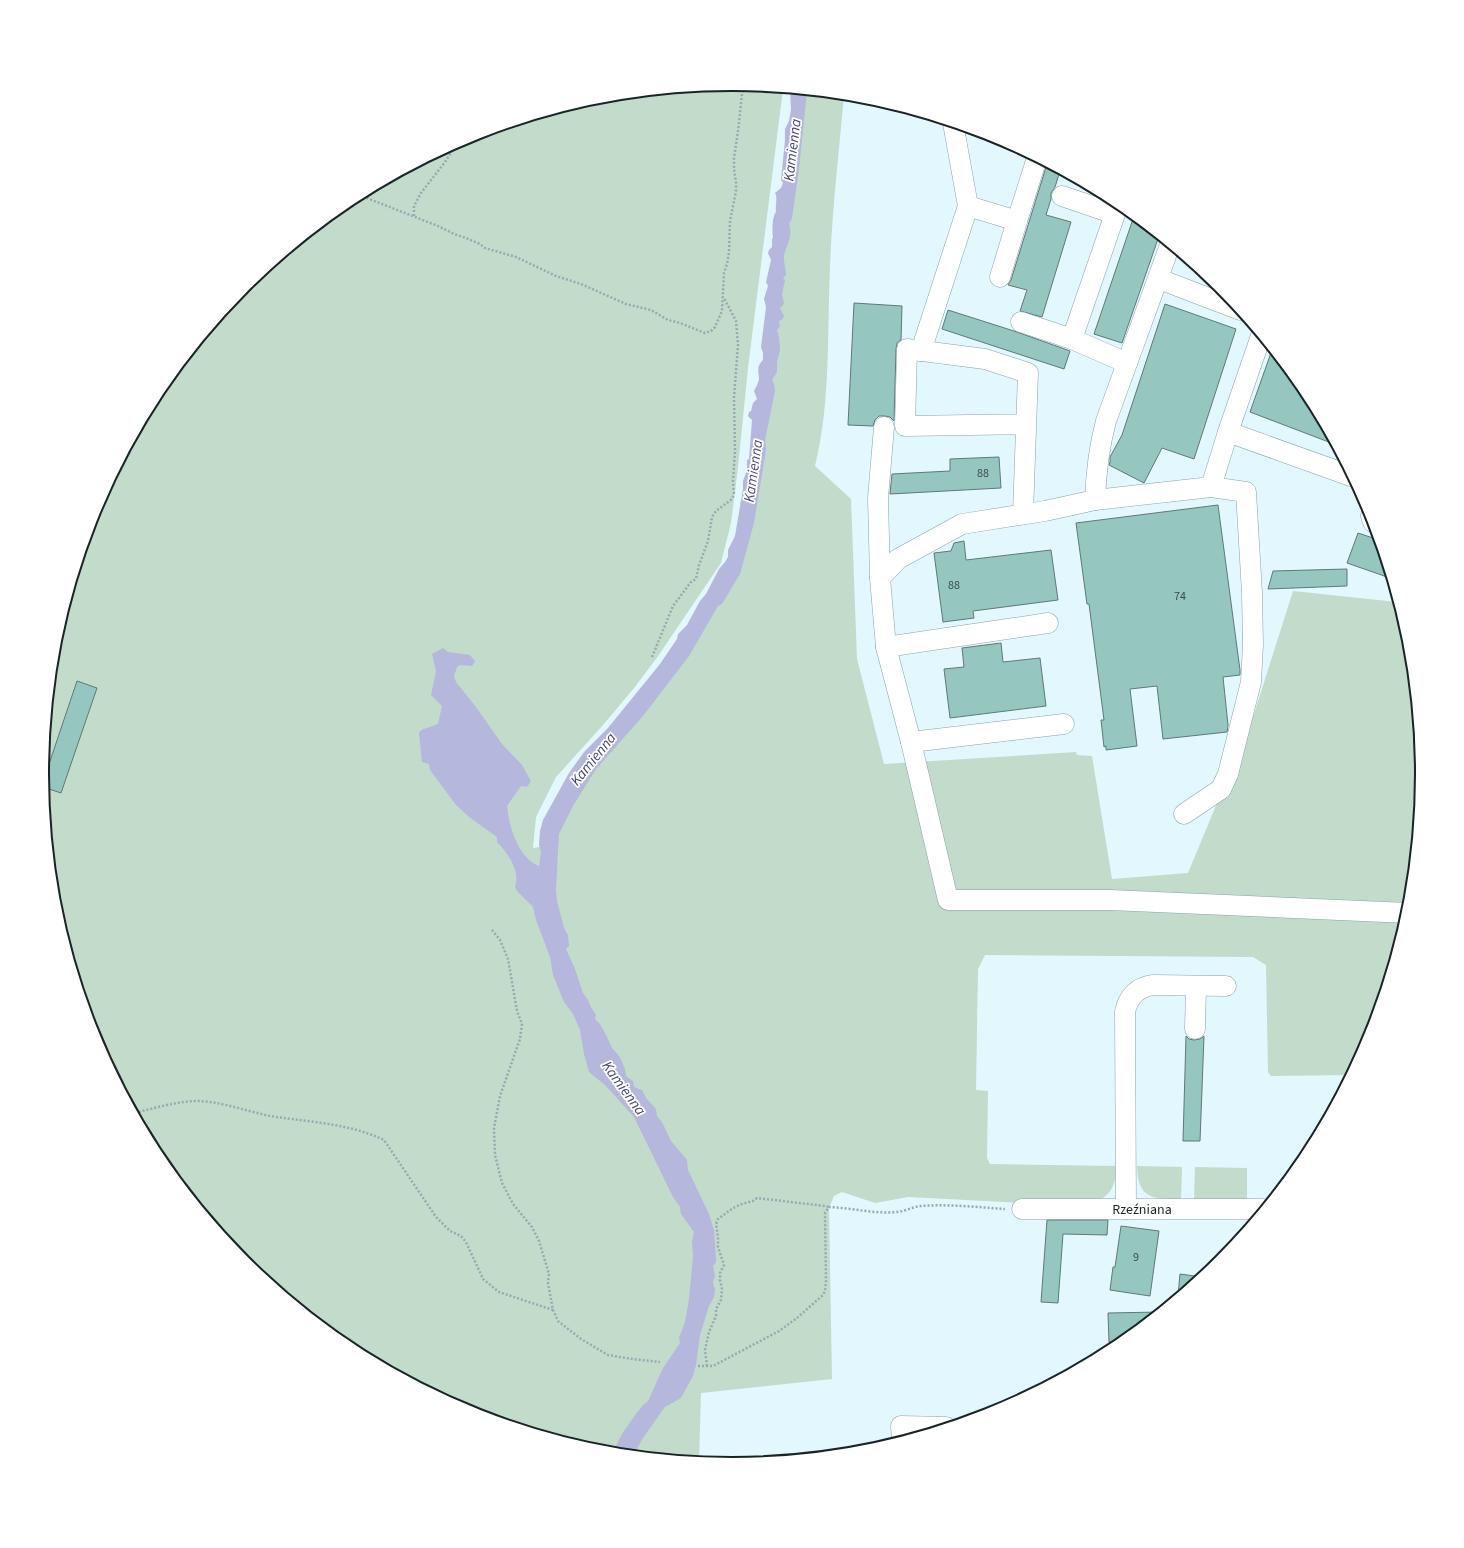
<svg xmlns="http://www.w3.org/2000/svg" width="1464" height="1548" font-family="'Source Sans 3',sans-serif">
<style>
.green{fill:#c3dbcb}
.water{fill:#b6b7dc}
.building{fill:#95c6c0;stroke:#5f7976}
.lines{fill:none;stroke-linecap:round;stroke-linejoin:round}
.minor-casing{stroke:#89a3ab;stroke-width:21}
.path{stroke:#98a9af;stroke-width:2.5;stroke-dasharray:2 2;stroke-linecap:butt}
.minor{stroke:#fff;stroke-width:20}
.labels{text-anchor:middle;stroke-width:3.5;stroke-linejoin:round;paint-order:stroke}
.number-label{font-size:12px;fill:#394c4d}
.street-label{font-size:14px;fill:#1a2427;stroke:#fff}
.water-label{font-size:15px;font-style:italic;fill:#474678;stroke:#fff}
.rim{fill:none;stroke:#1a2427;stroke-width:2}
</style>
<rect width="100%" height="100%" fill="#e2f7fe"/>
<g class="green">
<path d="M 732,84 L 783,89 L 748,368 L 738,467 L 731,523 L 721,563 L 656,659 L 634,688 L 603,725 L 556,777 L 536,817 L 533,848 L 552,845 L 561,812 L 736,566 L 803,91 L 844,95 C 839,152 832,210 830,267 C 827,333 831,402 815,466 L 851,499 L 857,659 L 884,764 L 1076,752 L 1077,755 L 1092,756 L 1112,879 L 1188,873 L 1254,714 L 1293,591 L 1397,602 L 1409,640 L 1422,774 L 1409,909 L 1369,1038 L 1349,1075 L 1271,1076 L 1268,1072 L 1266,965 L 1253,957 L 985,955 L 978,969 L 976,1090 L 988,1091 L 987,1158 L 990,1164 L 1116,1166 C 1116,1180 1114,1192 1100,1200 L 1025,1203 L 908,1197 L 875,1203 L 842,1192 L 834,1196 L 829,1208 L 832,1379 L 701,1393 L 699,1461 L 597,1451 L 468,1411 L 348,1348 L 244,1262 L 158,1157 L 94,1038 L 55,908 L 42,774 L 55,639 L 95,510 L 158,390 L 244,286 L 349,200 L 468,136 L 598,97 Z"/>
<path d="M 1137,1166 L 1182,1167 L 1181,1199 C 1152,1199 1138,1199 1137,1166 Z"/>
<polygon points="1195,1167 1247,1168 1247,1200 1194,1199"/>
</g>
<path class="water" d="M 790,90 L 807,91 L 799,169 L 792,218 L 789,224 C 793,236 787,244 784,255 C 783,260 786,269 786,275 L 783,278 L 785,280 L 782,294 L 784,304 L 780,308 L 784,316 L 783,319 L 779,321 L 780,326 L 777,330 L 779,337 L 780,350 L 777,362 L 777,372 L 772,380 L 774,384 L 775,391 L 765,440 L 766,450 L 754,523 L 740,574 L 722,604 L 718,606 L 689,656 L 643,716 L 596,769 L 573,806 L 559,834 L 556,890 L 557,901 L 564,928 L 568,935 L 569,946 L 566,949 L 575,969 L 583,993 L 588,1000 L 591,1007 L 596,1015 L 595,1019 C 597,1022 600,1023 601,1026 C 605,1032 608,1039 611,1046 C 613,1050 616,1052 619,1056 C 622,1061 626,1070 626,1076 L 633,1081 L 634,1087 L 642,1090 L 646,1098 L 656,1109 L 657,1116 L 662,1122 L 671,1141 L 687,1160 L 688,1170 L 709,1214 L 714,1230 L 716,1258 L 716,1262 L 713,1266 L 715,1276 L 713,1282 L 715,1290 L 714,1297 L 709,1306 L 700,1335 L 696,1365 L 693,1376 L 681,1398 L 665,1407 L 662,1411 L 643,1438 L 634,1454 L 613,1452 L 622,1434 L 633,1418 L 643,1405 L 648,1401 L 663,1368 L 680,1343 L 679,1338 L 685,1322 L 689,1299 L 693,1256 L 692,1241 L 694,1232 L 681,1214 L 680,1207 L 673,1197 L 634,1117 L 605,1085 L 589,1072 L 584,1054 L 580,1030 L 573,1014 L 564,1002 L 553,975 L 550,957 L 536,920 L 533,907 L 517,891 L 515,886 C 521,872 507,852 497,842 L 497,837 L 469,817 L 456,805 L 430,770 L 429,764 L 422,762 L 419,733 L 421,730 L 438,724 L 442,706 L 431,695 L 436,671 L 432,654 L 443,648 L 448,652 L 470,655 L 475,661 L 472,666 L 460,665 L 457,667 L 454,676 L 456,682 L 476,707 L 502,744 L 522,765 L 531,781 L 527,787 L 521,786 L 507,806 C 509,826 518,858 539,866 L 541,852 L 539,845 L 540,831 L 543,820 L 569,773 L 584,752 L 608,728 L 660,664 L 677,639 L 678,634 L 687,625 L 700,601 L 706,594 L 719,569 L 725,562 L 728,557 L 728,550 L 735,536 L 743,489 L 743,481 L 747,470 L 747,460 L 749,459 L 752,420 L 748,416 L 749,412 L 751,411 L 753,403 L 757,399 L 754,391 C 756,387 759,382 759,378 C 758,370 757,366 763,360 L 763,353 L 761,347 L 766,307 L 764,299 L 768,286 L 766,282 L 771,260 L 768,253 L 769,250 L 772,247 L 772,239 L 773,238 C 772,232 772,216 776,212 C 775,206 778,197 775,193 L 781,188 L 783,183 L 781,180 L 785,140 L 785,129 L 789,121 L 791,110 Z"/>
<g class="building">
<polygon points="1047,164 1060,171 1055,187 1051,193 1051,199 1046,215 1071,222 1042,317 1020,311 1027,290 1008,285 1011,280"/>
<polygon points="1134,216 1159,236 1122,343 1094,334"/>
<polygon points="854,303 902,306 901,340 897,343 896,349 894,421 890,417 885,416 879,416 875,420 873,426 848,425"/>
<polygon points="1165,304 1236,329 1194,459 1162,448 1144,483 1109,465 1110,462 1110,457 1122,435"/>
<polygon points="948,310 1014,331 1070,351 1064,369 942,329"/>
<polygon points="1272,350 1306,391 1334,444 1250,412"/>
<polygon points="999,457 1001,488 890,494 892,474 950,471 950,459"/>
<polygon points="1218,505 1240,670 1240,675 1223,677 1228,725 1227,732 1163,739 1157,686 1130,689 1137,746 1106,750 1106,746 1104,747 1101,720 1104,720 1089,604 1087,604 1076,523"/>
<polygon points="1358,533 1379,540 1390,578 1347,563"/>
<polygon points="964,541 966,560 1051,550 1058,600 973,611 974,618 943,622 934,553 951,551 954,543"/>
<polygon points="1347,569 1347,586 1268,589 1273,571"/>
<polygon points="1001,643 1003,662 1040,658 1046,706 950,718 944,669 964,667 962,648"/>
<polygon points="77,681 97,688 61,793 43,787 43,782"/>
<polygon points="1186,1036 1189,1039 1194,1040 1200,1039 1204,1036 1200,1141 1183,1141"/>
<polygon points="1047,1220 1108,1220 1107,1235 1063,1234 1058,1303 1041,1302"/>
<polygon points="1121,1226 1159,1231 1150,1296 1110,1290 1113,1267 1115,1267"/>
<polygon points="1180,1274 1202,1277 1178,1296"/>
<polygon points="1159,1312 1123,1342 1109,1342 1108,1313"/>
</g>
<g class="lines">
<g class="minor-casing">
<g id="minor">
<polyline points="953,123 968,206"/>
<polyline points="1062,196 1115,214 1072,339 1127,363"/>
<polyline points="1017,221 1037,158"/>
<path d="M 1170,245 L 1106,421 C 1099,447 1096,473 1095,500 L 1211,487 L 1228,432 L 1261,336"/>
<polyline points="1159,279 1240,310"/>
<polyline points="1021,322 1072,339"/>
<polyline points="921,351 968,206 1017,221 1000,277"/>
<polyline points="1228,432 1351,476"/>
<polyline points="1095,500 1045,511 962,524 898,559 880,578 886,647 911,742 948,900 1110,900 1408,913"/>
<polyline points="1023,514 1028,373 985,359 907,349 905,426 1026,424"/>
<polyline points="1371,516 1373,522"/>
<polyline points="880,578 878,498 884,427"/>
<polyline points="886,647 1048,623"/>
<polyline points="911,742 1064,724"/>
<polyline points="1184,814 1221,789 1228,774 1251,682 1253,644 1252,593 1246,492 1211,487"/>
<polyline points="1195,1029 1196,987"/>
<polyline points="1022,1209 1263,1209"/>
<path d="M 1126,1209 L 1125,1012 C 1128,997 1137,987 1153,985 L 1226,986"/>
<polyline points="902,1440 901,1426 946,1427"/>
</g>
</g>
<g class="path">
<polyline points="359,195 438,226 454,234 466,238 480,244 485,248 516,257 556,276 581,284 626,304 651,310 668,320 680,323 705,333 711,331 715,327 722,311 724,273 727,264 729,252 730,221 736,191 736,183 734,169 734,158 738,131 743,85"/>
<polyline points="414,216 414,206 421,193 445,162 457,143 488,130"/>
<polyline points="652,657 673,606 691,582 696,579 699,565 708,541 712,517 716,511 732,499 734,494 733,481 735,451 734,397 738,345 736,321 724,298"/>
<polyline points="492,930 500,940 508,959 517,1011 522,1024 520,1039 500,1096 494,1128 495,1155 502,1183 513,1204 532,1227 539,1241 549,1274 548,1283 553,1310 558,1321 581,1339 608,1355 632,1359 660,1362"/>
<path d="M 135,1113 C 154,1108 175,1102 195,1101 C 220,1101 246,1111 270,1116 C 308,1122 348,1123 384,1140 L 436,1217 L 450,1231 L 461,1236 L 466,1242 L 483,1279 L 499,1292 L 553,1310"/>
<path d="M 698,1366 L 713,1366 L 779,1331 L 797,1318 L 823,1295 L 825,1291 L 826,1281 L 825,1213 L 829,1207 C 852,1208 873,1214 896,1212 C 904,1212 912,1207 920,1206 C 948,1204 977,1207 1005,1209"/>
<polyline points="707,1366 705,1350 709,1332 716,1316 716,1309 721,1300 722,1289 720,1280 720,1273 724,1265 718,1247 718,1237 716,1224 718,1219 733,1208 742,1204 753,1201 757,1198 825,1206 829,1207"/>
</g>
<use href="#minor" class="minor"/>
</g>
<g class="labels">
<g class="number-label">
<text x="983" y="477">88</text>
<text x="954" y="589">88</text>
<text x="1180" y="600">74</text>
<text x="1136" y="1261">9</text>
</g>
<g class="street-label">
<text x="1142" y="1214">Rzeźniana</text>
</g>
<g class="water-label">
<text transform="translate(792 150) rotate(-83)" y="5">Kamienna</text>
<text transform="translate(753 471) rotate(-82)" y="5">Kamienna</text>
<text transform="translate(593 759) rotate(-51)" y="5">Kamienna</text>
<text transform="translate(624 1088) rotate(54)" y="5">Kamienna</text>
</g>
</g>
<path d="M0 0H1464V1548H0ZM49 774a683 683 0 1 1 1366 0a683 683 0 1 1-1366 0Z" fill="#fff" fill-rule="evenodd"/>
<path class="rim" d="M49 774a683 683 0 1 1 1366 0a683 683 0 1 1-1366 0Z"/>
</svg>
